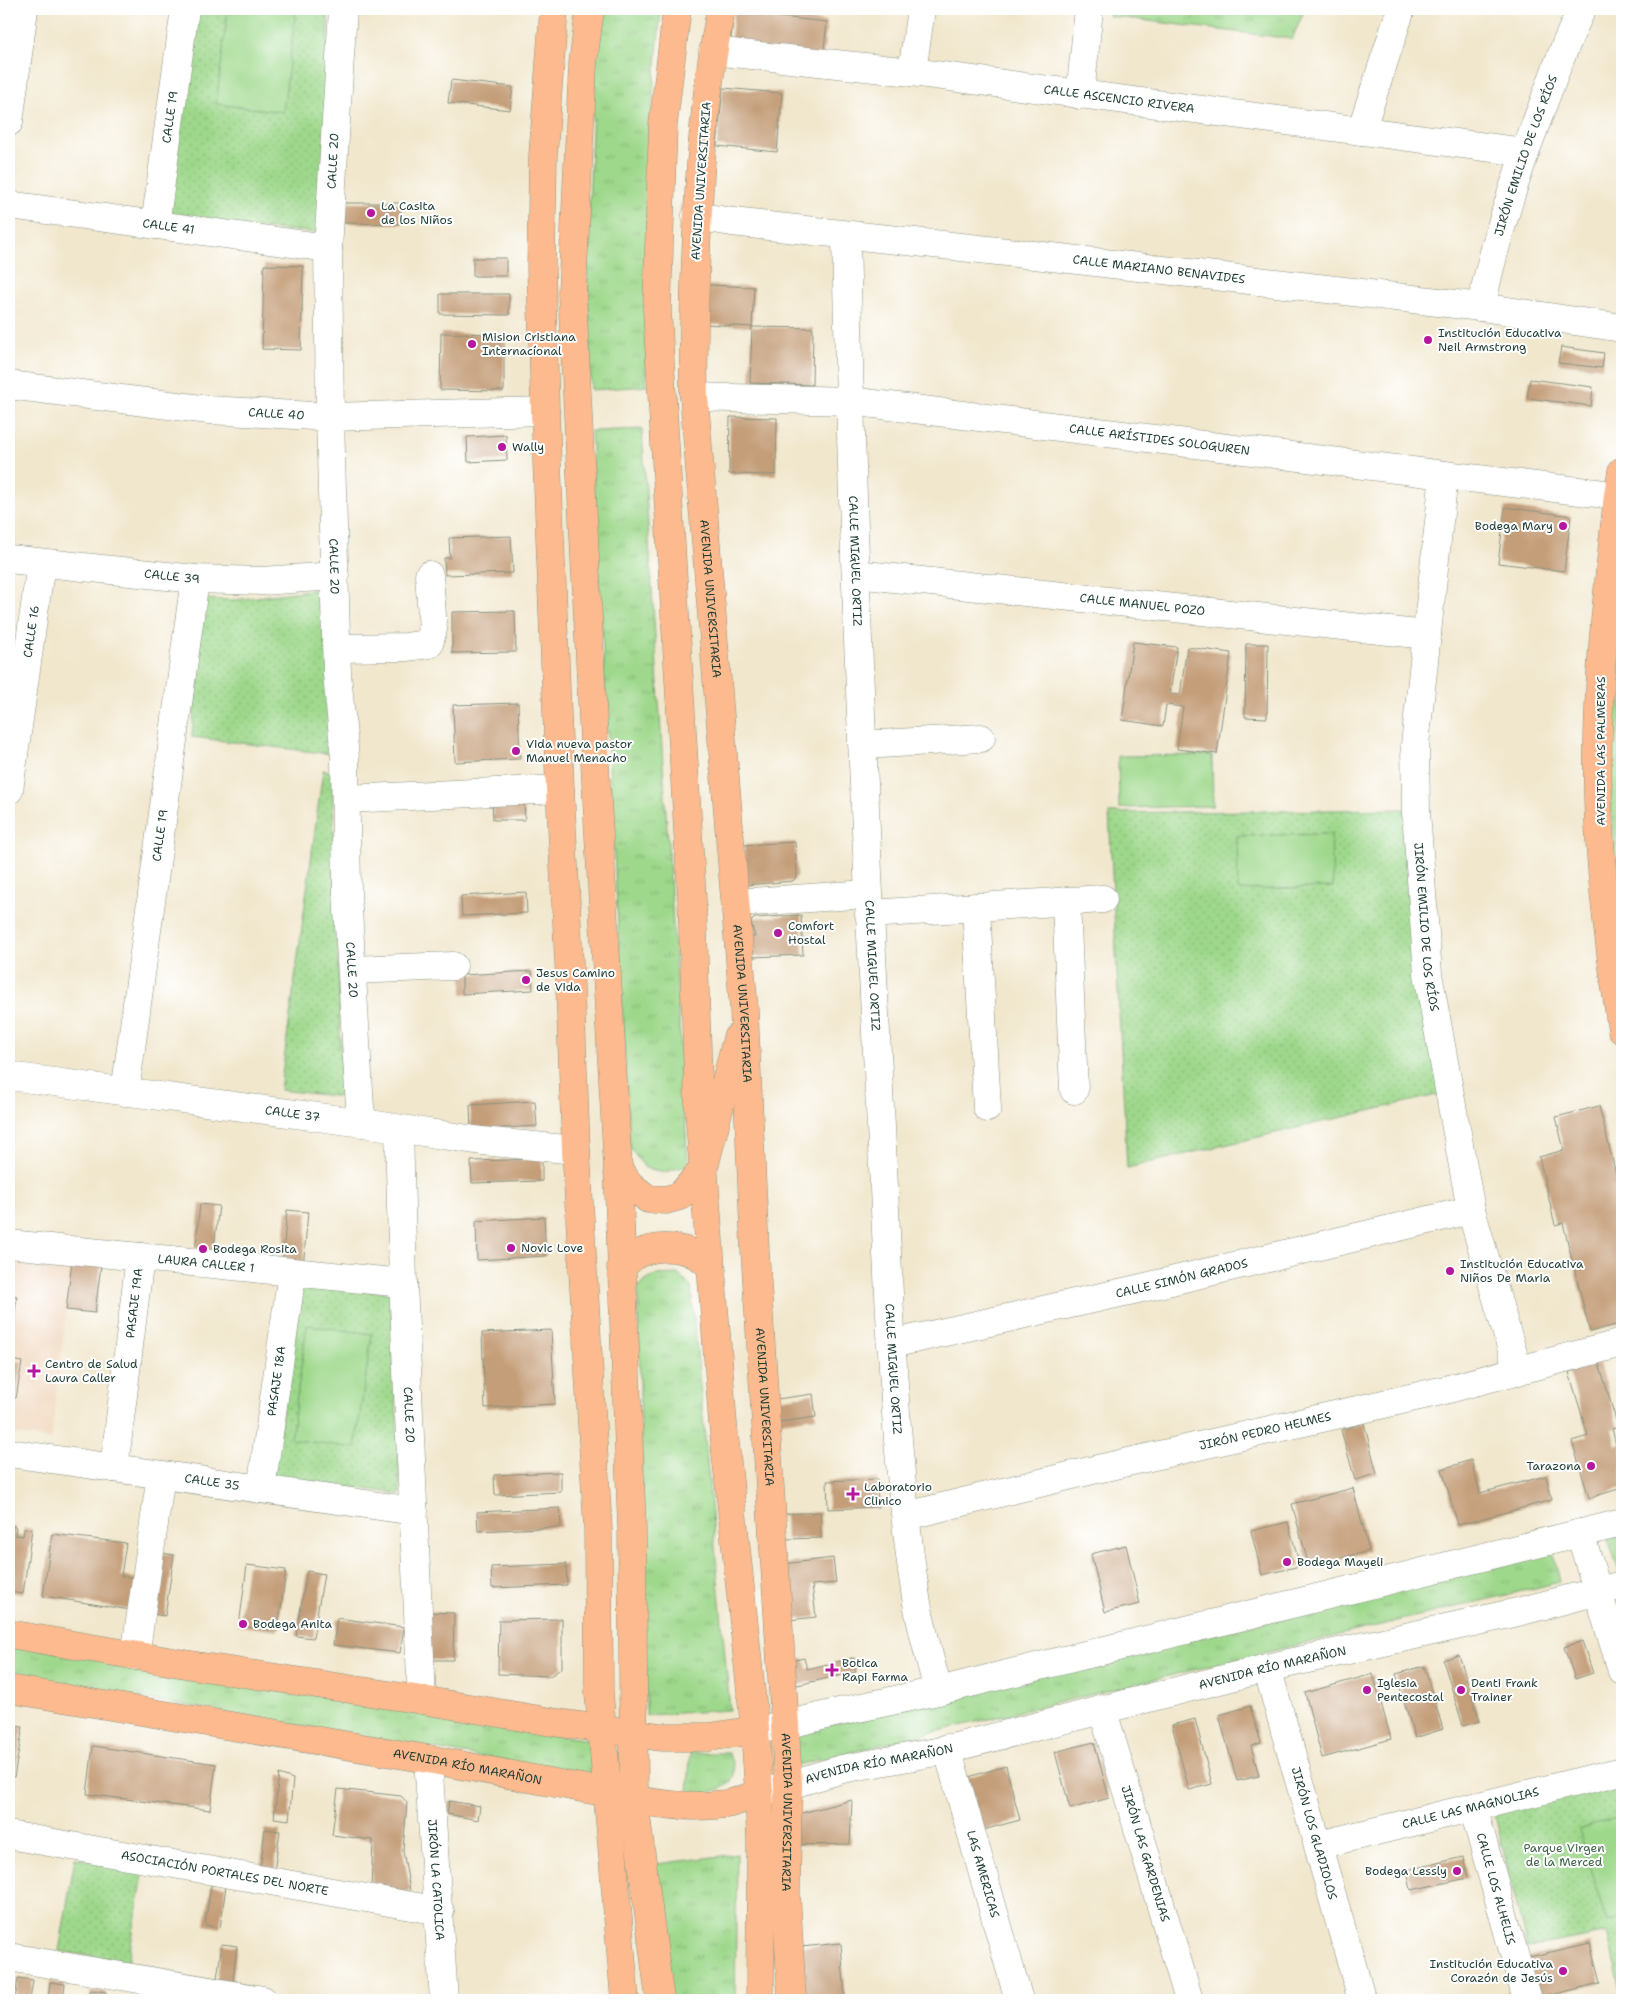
<svg xmlns="http://www.w3.org/2000/svg" width="1631" height="2009" font-family="'Shantell Sans',sans-serif">
<style>
.built{fill:#f0d6bc}
.grass{fill:url(#grass-tufts);stroke:#5e8a60}
.park{fill:url(#park-dots);stroke:#5e8a60}
.pitch{fill:#9ed88b;stroke:#5e8a60}
.building{fill:#c49e79}
.lines{fill:none;stroke-linecap:round;stroke-linejoin:round}
.minor-casing{stroke:#889280;stroke-width:29}
.major-casing{stroke:#889280;stroke-width:29}
.minor{stroke:#fff;stroke-width:28}
.major{stroke:#fcba8e;stroke-width:28}
.poi-dot{fill:#b5179e;stroke:#fff;stroke-width:2}
.labels{text-anchor:middle;stroke-width:4;stroke-linejoin:round;paint-order:stroke}
.street-label{font-size:12px;fill:#1f3d34;stroke:#fff}
.poi-label{font-size:12px;fill:#1f3d34;stroke:#fff;text-anchor:start}
.park-label{font-size:12px;fill:#3f644a;stroke:#fff}
</style>
<defs>
<pattern id="grass-tufts" width="24" height="20" patternUnits="userSpaceOnUse" patternTransform="scale(1.25)"><rect width="24" height="20" fill="#9ed88b"/><path d="M3 7l-1-3M5 7V3M7 7l1-3M15 17l-1-3M17 17v-4M19 17l1-3" fill="none" stroke="#88ba79"/></pattern>
<pattern id="park-dots" width="8" height="8" patternUnits="userSpaceOnUse" patternTransform="scale(1.25)"><rect width="8" height="8" fill="#9ed88b"/><path d="M2 2h.1M6 6h.1" fill="none" stroke="#88ba79" stroke-width="1.8" stroke-linecap="round"/></pattern>
</defs>
<rect width="100%" height="100%" fill="#fff"/>
<filter id="ink" filterUnits="userSpaceOnUse"><feTurbulence type="fractalNoise" baseFrequency=".02" numOctaves="2"/><feDisplacementMap in="SourceGraphic" scale="10" xChannelSelector="R" yChannelSelector="G"/><feConvolveMatrix kernelMatrix="1 2 1 2 8 2 1 2 1" color-interpolation-filters="sRGB"/></filter>
<filter id="wash" filterUnits="userSpaceOnUse"><feTurbulence type="fractalNoise" baseFrequency=".0096" numOctaves="4" result="noise"/><feDisplacementMap in="SourceGraphic" scale="20" xChannelSelector="R" yChannelSelector="G"/><feGaussianBlur stdDeviation="1.12" result="paint"/><feColorMatrix in="noise" values="0 0 0 0 0 0 0 0 0 0 0 0 0 0 0 0 0 1.4 0 .05"/><feComposite in="paint" operator="in"/></filter>
<g filter="url(#wash)">
<rect width="100%" height="100%" fill="#f1e7cd"/>
<polygon class="built" points="9,1252 72,1261 51,1440 9,1433"/>
<g class="grass">
<polygon points="602,9 661,9 648,150 646,386 591,390 587,256 595,58"/>
<polygon points="1109,9 1305,9 1292,39 1109,16"/>
<polygon points="642,429 688,1165 665,1172 645,1168 630,1148 591,431"/>
<path d="M 1622,574 L 1622,939 C 1612,845 1605,749 1613,654 C 1615,627 1619,600 1622,574 Z"/>
<polygon points="678,1274 691,1287 730,1710 646,1715 638,1286 655,1275"/>
<polygon points="1622,1535 1622,1573 1620,1574 1607,1538"/>
<polygon points="1554,1553 1560,1582 793,1766 788,1735"/>
<polygon points="9,1644 612,1744 613,1780 9,1675"/>
<path d="M 690,1753 L 729,1753 C 730,1757 733,1763 734,1768 C 737,1791 703,1793 688,1796 Z"/>
<polygon points="737,1854 735,2000 669,2000 649,1865"/>
</g>
<g class="park">
<polygon points="197,9 328,9 327,113 320,233 167,220"/>
<polygon points="325,588 338,755 192,737 202,599 235,600"/>
<polygon points="323,770 332,772 342,1097 280,1090"/>
<polygon points="1404,809 1441,1094 1127,1168 1109,813"/>
<polygon points="302,1285 392,1293 400,1494 273,1476"/>
<polygon points="1622,1779 1622,1995 1607,1932 1527,1948 1494,1811"/>
<polygon points="75,1858 144,1869 128,1962 59,1951"/>
</g>
<g class="pitch">
<polygon points="228,9 296,9 283,112 216,104"/>
<polygon points="1212,755 1213,806 1119,808 1118,756"/>
<polygon points="1331,834 1333,887 1238,890 1237,836"/>
<polygon points="307,1325 372,1334 355,1448 291,1439"/>
<polygon points="1622,1816 1622,1917 1608,1922 1579,1830"/>
</g>
<g id="blocks">
<g class="building">
<polygon points="734,12 827,22 823,57 730,47"/>
<polygon points="451,80 513,87 510,110 448,103"/>
<polygon points="723,88 782,93 777,152 717,146"/>
<polygon points="342,203 401,203 401,224 342,223"/>
<rect x="473" y="258" width="33" height="18"/>
<polygon points="264,265 303,266 301,350 262,349"/>
<polygon points="708,285 754,287 752,327 706,324"/>
<polygon points="440,294 509,294 509,315 440,314"/>
<polygon points="752,327 813,328 812,385 750,383"/>
<polygon points="441,333 504,334 504,391 440,390"/>
<polygon points="1561,347 1604,353 1602,368 1558,363"/>
<polygon points="1530,379 1593,387 1591,406 1527,398"/>
<polygon points="730,417 777,418 776,475 729,474"/>
<polygon points="506,435 507,460 468,462 467,437"/>
<polygon points="1505,507 1571,516 1564,571 1498,563"/>
<polygon points="511,536 513,573 445,575 444,558 450,558 449,538"/>
<polygon points="515,611 516,652 452,653 452,612"/>
<polygon points="1133,642 1177,647 1170,694 1180,695 1187,647 1231,653 1217,754 1177,749 1183,707 1166,705 1163,726 1122,720"/>
<polygon points="1246,644 1268,644 1267,718 1245,717"/>
<polygon points="518,703 520,759 455,762 453,705"/>
<polygon points="524,798 525,820 493,820 492,799"/>
<polygon points="795,842 797,876 793,881 746,885 744,845"/>
<polygon points="526,892 527,913 462,916 461,896"/>
<polygon points="801,915 803,955 751,957 750,937 755,937 751,922 754,918"/>
<polygon points="532,971 533,990 462,994 462,975"/>
<polygon points="535,1101 537,1126 471,1130 470,1105"/>
<polygon points="1599,1106 1622,1198 1622,1323 1590,1332 1563,1223 1555,1225 1539,1157 1564,1150 1556,1117"/>
<polygon points="542,1159 542,1181 472,1183 471,1161"/>
<polygon points="200,1204 219,1206 213,1254 195,1252"/>
<polygon points="287,1210 308,1212 303,1268 282,1266"/>
<polygon points="544,1217 546,1256 477,1260 476,1221"/>
<polygon points="72,1261 101,1265 95,1313 66,1310"/>
<polygon points="9,1295 17,1296 10,1347 9,1347"/>
<polygon points="551,1330 555,1404 485,1408 482,1333"/>
<polygon points="9,1360 22,1362 16,1398 9,1397"/>
<polygon points="1599,1363 1618,1427 1612,1429 1616,1445 1622,1443 1622,1488 1589,1498 1572,1441 1588,1436 1569,1372"/>
<polygon points="813,1394 816,1417 780,1422 777,1399"/>
<polygon points="1364,1423 1377,1474 1355,1480 1341,1430"/>
<polygon points="1471,1460 1480,1493 1546,1476 1552,1500 1458,1525 1442,1469"/>
<polygon points="561,1472 561,1492 495,1495 494,1475"/>
<polygon points="877,1479 878,1507 828,1509 827,1481"/>
<polygon points="1353,1488 1369,1551 1309,1566 1292,1504"/>
<polygon points="560,1508 561,1527 478,1531 477,1512"/>
<polygon points="820,1512 821,1538 786,1539 785,1514"/>
<polygon points="1288,1522 1300,1566 1262,1575 1251,1531"/>
<polygon points="9,1526 16,1527 15,1535 23,1536 24,1528 32,1529 23,1594 9,1592"/>
<polygon points="52,1534 126,1543 121,1576 141,1579 137,1611 43,1596"/>
<polygon points="1126,1545 1140,1604 1105,1612 1091,1554"/>
<polygon points="154,1552 174,1555 165,1616 145,1613"/>
<polygon points="833,1558 836,1583 812,1585 816,1617 789,1620 783,1564"/>
<polygon points="566,1564 567,1585 492,1588 491,1567"/>
<polygon points="247,1565 286,1570 278,1631 239,1626"/>
<polygon points="307,1571 324,1574 313,1638 296,1636"/>
<polygon points="428,1612 454,1613 453,1660 427,1660"/>
<polygon points="337,1618 404,1627 400,1653 333,1645"/>
<polygon points="562,1619 562,1668 550,1676 498,1674 499,1620"/>
<polygon points="1582,1641 1593,1673 1575,1679 1564,1647"/>
<polygon points="1459,1655 1480,1721 1463,1726 1443,1660"/>
<polygon points="804,1658 807,1669 853,1658 856,1672 793,1686 782,1663"/>
<polygon points="1424,1666 1443,1729 1415,1738 1396,1674"/>
<polygon points="1373,1674 1391,1739 1322,1758 1305,1693"/>
<polygon points="1250,1706 1261,1743 1251,1746 1259,1776 1237,1781 1219,1715"/>
<polygon points="1195,1719 1212,1784 1189,1790 1172,1725"/>
<polygon points="9,1725 23,1727 14,1777 9,1776"/>
<polygon points="1094,1742 1109,1798 1070,1809 1055,1752"/>
<polygon points="93,1746 216,1764 210,1810 87,1794"/>
<polygon points="1006,1766 1020,1820 979,1831 965,1778"/>
<polygon points="279,1774 293,1779 289,1820 274,1818"/>
<polygon points="338,1789 401,1796 407,1802 403,1851 410,1890 405,1893 371,1891 373,1840 332,1835"/>
<polygon points="852,1800 850,1844 794,1845 794,1815"/>
<polygon points="449,1801 480,1806 478,1820 447,1814"/>
<polygon points="265,1829 280,1831 274,1872 260,1870"/>
<polygon points="1463,1857 1468,1878 1411,1890 1407,1870"/>
<polygon points="211,1885 226,1886 220,1928 205,1925"/>
<polygon points="841,1943 845,2000 805,2000 801,1947"/>
<polygon points="1590,1943 1600,1983 1535,1999 1525,1958"/>
<polygon points="222,1944 237,1946 232,1988 216,1985"/>
<polygon points="18,1978 33,1980 30,2000 15,2000"/>
<polygon points="50,1982 65,1984 63,2000 48,2000"/>
<polygon points="91,1990 106,1992 105,2000 89,2000"/>
</g>
</g>
</g>
<g filter="url(#ink)">
<use href="#blocks" fill-opacity="0" stroke="#889280" stroke-width="1"/>
<g class="lines">
<g class="minor-casing">
<g id="minor">
<path id="s1" d="M 343,9 L 328,248 L 330,417 L 337,674 L 345,758 L 347,893 L 360,1107 L 363,1123"/>
<path id="s2" d="M 713,51 L 912,72 L 1524,152"/>
<polyline points="912,72 921,9"/>
<polyline points="1080,95 1089,9"/>
<polyline points="9,122 24,9"/>
<polyline points="1361,131 1401,9"/>
<path id="s3" d="M 9,205 L 328,248"/>
<path id="s4" d="M 696,216 L 732,222 L 1061,258 L 1481,307 L 1622,328"/>
<path id="s5" d="M 155,225 L 185,9"/>
<path id="s6" d="M 846,235 C 852,527 864,817 880,1108 C 889,1269 891,1431 915,1591 C 920,1625 930,1658 938,1691"/>
<path id="s7" d="M 1481,307 C 1495,239 1517,172 1542,107 C 1554,74 1566,41 1582,9"/>
<path id="s8" d="M 9,385 L 209,410 L 330,417 L 545,411"/>
<path id="s9" d="M 694,397 L 850,401 L 1444,475 L 1622,496"/>
<path id="s10" d="M 1444,475 L 1415,745 L 1416,812 L 1428,974 L 1471,1210 L 1518,1371"/>
<path id="s11" d="M 9,559 L 195,579 L 262,581 L 335,576"/>
<path id="s12" d="M 856,574 L 1427,635"/>
<polyline points="337,648 406,647 429,644 433,629 429,575"/>
<polyline points="862,743 880,744 981,738"/>
<path id="s13" d="M 9,790 L 41,563"/>
<polyline points="346,799 560,789"/>
<polyline points="1066,901 1074,1090"/>
<polyline points="736,903 868,894"/>
<polyline points="976,907 987,1108"/>
<polyline points="869,914 1103,899"/>
<polyline points="352,970 453,966"/>
<path id="s14" d="M 9,1076 L 363,1123 L 482,1141 L 576,1150"/>
<path id="s15" d="M 125,1092 L 195,579"/>
<path id="s16" d="M 399,1129 L 403,1283 L 422,1700"/>
<path id="s17" d="M 9,1244 L 403,1283"/>
<path id="s18" d="M 891,1344 L 1133,1290 L 1471,1210"/>
<path id="s19" d="M 9,1453 L 414,1511"/>
<path id="s20" d="M 114,1468 L 140,1257"/>
<path id="s21" d="M 261,1489 L 292,1273"/>
<path id="s22" d="M 906,1516 L 1093,1470 L 1441,1391 L 1622,1343"/>
<polyline points="1580,1533 1622,1671"/>
<polyline points="135,1656 161,1475"/>
<path id="s23" d="M 1267,1668 L 1362,2000"/>
<path id="s24" d="M 1102,1708 L 1189,2000"/>
<polyline points="755,1730 785,1725 839,1712 938,1691 1622,1523"/>
<path id="s25" d="M 947,1748 L 1019,2000"/>
<path id="s26" d="M 428,1759 L 444,2000"/>
<path id="s27" d="M 759,1794 L 842,1769 L 936,1752 L 1267,1668 L 1518,1612 L 1622,1585"/>
<path id="s28" d="M 1473,1807 L 1527,2000"/>
<path id="s29" d="M 9,1835 L 440,1911"/>
<path id="s30" d="M 1319,1845 L 1622,1771"/>
<polyline points="9,1957 263,2000"/>
</g>
</g>
<g class="major-casing">
<g id="major">
<polyline points="554,9 543,155 541,269 545,411 560,789 569,962 576,1150 598,1529 599,1693 625,2000"/>
<polyline points="590,9 583,63 572,292 596,783 618,1169 632,1529 634,1800 660,2000"/>
<polyline points="677,9 663,125 657,310 692,899 699,1110 723,1424 755,1730 759,1794 761,1841 760,2000"/>
<path id="s31" d="M 721,9 C 703,99 698,190 695,282 C 694,321 693,358 694,397 L 744,1010 L 755,1251 L 785,1725 L 788,1785 L 786,1892 L 792,2000"/>
<path d="M 1622,471 L 1618,495 C 1607,596 1595,698 1598,800 C 1600,877 1610,954 1622,1030"/>
<polyline points="618,1169 630,1185 648,1199 666,1200 680,1196 704,1168 737,1038"/>
<path d="M 621,1267 C 627,1262 633,1256 640,1253 C 662,1243 699,1247 712,1270"/>
<polyline points="9,1634 197,1666 422,1700 552,1722 661,1737 710,1737 755,1730"/>
<path id="s32" d="M 9,1689 L 428,1759 L 608,1793 C 646,1804 686,1809 726,1804 C 737,1802 748,1797 759,1794"/>
</g>
</g>
<use href="#minor" class="minor"/>
<use href="#major" class="major"/>
</g>
</g>
<g class="poi-dot">
<circle cx="371" cy="213" r="5"/>
<circle cx="1428" cy="340" r="5"/>
<circle cx="472" cy="344" r="5"/>
<circle cx="502" cy="447" r="5"/>
<circle cx="1563" cy="526" r="5"/>
<circle cx="516" cy="751" r="5"/>
<circle cx="778" cy="933" r="5"/>
<circle cx="526" cy="980" r="5"/>
<circle cx="511" cy="1248" r="5"/>
<circle cx="203" cy="1249" r="5"/>
<circle cx="1450" cy="1271" r="5"/>
<path d="M31.5 1363.5h5v5h5v5h-5v5h-5v-5h-5v-5h5z"/>
<circle cx="1591" cy="1466" r="5"/>
<path d="M850.5 1486.5h5v5h5v5h-5v5h-5v-5h-5v-5h5z"/>
<circle cx="1287" cy="1562" r="5"/>
<circle cx="243" cy="1624" r="5"/>
<path d="M829.5 1662.5h5v5h5v5h-5v5h-5v-5h-5v-5h5z"/>
<circle cx="1367" cy="1690" r="5"/>
<circle cx="1461" cy="1690" r="5"/>
<circle cx="1457" cy="1871" r="5"/>
<circle cx="1563" cy="1971" r="5"/>
</g>
<g class="labels">
<g class="street-label">
<text dy="4" stroke="none"><textPath href="#s2" startOffset="409">CALLE ASCENCIO RIVERA</textPath></text>
<text dy="4" stroke="none"><textPath href="#s5" startOffset="109">CALLE 19</textPath></text>
<text dy="4" stroke="none"><textPath href="#s7" startOffset="158">JIRÓN EMILIO DE LOS RÍOS</textPath></text>
<text transform="translate(333 161) rotate(-87)" y="4">CALLE 20</text>
<text transform="translate(701 181) rotate(-86)" y="4">AVENIDA UNIVERSITARIA</text>
<text dy="4" stroke="none"><textPath href="#s3" startOffset="161">CALLE 41</textPath></text>
<text dy="4" stroke="none"><textPath href="#s4" startOffset="466">CALLE MARIANO BENAVIDES</textPath></text>
<text dy="4" stroke="none"><textPath href="#s8" startOffset="269">CALLE 40</textPath></text>
<text dy="4" stroke="none"><textPath href="#s9" startOffset="468">CALLE ARÍSTIDES SOLOGUREN</textPath></text>
<text dy="4" stroke="none"><textPath href="#s6" startOffset="326">CALLE MIGUEL ORTIZ</textPath></text>
<text dy="4" stroke="none"><textPath href="#s1" startOffset="558">CALLE 20</textPath></text>
<text dy="4" stroke="none"><textPath href="#s11" startOffset="164">CALLE 39</textPath></text>
<text dy="4" stroke="none"><textPath href="#s31" startOffset="592">AVENIDA UNIVERSITARIA</textPath></text>
<text dy="4" stroke="none"><textPath href="#s12" startOffset="288">CALLE MANUEL POZO</textPath></text>
<text dy="4" stroke="none"><textPath href="#s13" startOffset="160">CALLE 16</textPath></text>
<text transform="translate(1601 751) rotate(-90)" y="4">AVENIDA LAS PALMERAS</text>
<text dy="4" stroke="none"><textPath href="#s15" startOffset="259">CALLE 19</textPath></text>
<text dy="4" stroke="none"><textPath href="#s10" startOffset="454">JIRÓN EMILIO DE LOS RÍOS</textPath></text>
<text dy="4" stroke="none"><textPath href="#s6" startOffset="731">CALLE MIGUEL ORTIZ</textPath></text>
<text dy="4" stroke="none"><textPath href="#s1" startOffset="962">CALLE 20</textPath></text>
<text dy="4" stroke="none"><textPath href="#s31" startOffset="998">AVENIDA UNIVERSITARIA</textPath></text>
<text dy="4" stroke="none"><textPath href="#s14" startOffset="286">CALLE 37</textPath></text>
<text dy="4" stroke="none"><textPath href="#s17" startOffset="198">LAURA CALLER 1</textPath></text>
<text dy="4" stroke="none"><textPath href="#s18" startOffset="298">CALLE SIMÓN GRADOS</textPath></text>
<text dy="4" stroke="none"><textPath href="#s20" startOffset="166">PASAJE 19A</textPath></text>
<text dy="4" stroke="none"><textPath href="#s6" startOffset="1135">CALLE MIGUEL ORTIZ</textPath></text>
<text dy="4" stroke="none"><textPath href="#s21" startOffset="109">PASAJE 18A</textPath></text>
<text dy="4" stroke="none"><textPath href="#s31" startOffset="1402">AVENIDA UNIVERSITARIA</textPath></text>
<text dy="4" stroke="none"><textPath href="#s16" startOffset="286">CALLE 20</textPath></text>
<text dy="4" stroke="none"><textPath href="#s22" startOffset="369">JIRÓN PEDRO HELMES</textPath></text>
<text dy="4" stroke="none"><textPath href="#s19" startOffset="205">CALLE 35</textPath></text>
<text dy="4" stroke="none"><textPath href="#s27" startOffset="529">AVENIDA RÍO MARAÑON</textPath></text>
<text dy="4" stroke="none"><textPath href="#s27" startOffset="124">AVENIDA RÍO MARAÑON</textPath></text>
<text dy="4" stroke="none"><textPath href="#s32" startOffset="465">AVENIDA RÍO MARAÑON</textPath></text>
<text dy="4" stroke="none"><textPath href="#s30" startOffset="156">CALLE LAS MAGNOLIAS</textPath></text>
<text dy="4" stroke="none"><textPath href="#s31" startOffset="1808">AVENIDA UNIVERSITARIA</textPath></text>
<text dy="4" stroke="none"><textPath href="#s23" startOffset="172">JIRÓN LOS GLADIOLOS</textPath></text>
<text dy="4" stroke="none"><textPath href="#s24" startOffset="152">JIRÓN LAS GARDENIAS</textPath></text>
<text dy="4" stroke="none"><textPath href="#s29" startOffset="219">ASOCIACIÓN PORTALES DEL NORTE</textPath></text>
<text dy="4" stroke="none"><textPath href="#s25" startOffset="131">LAS AMERICAS</textPath></text>
<text dy="4" stroke="none"><textPath href="#s26" startOffset="121">JIRÓN LA CATOLICA</textPath></text>
<text dy="4" stroke="none"><textPath href="#s28" startOffset="85">CALLE LOS ALHELIS</textPath></text>
</g>
<g class="poi-label">
<text x="381" y="210">La Casita<tspan x="381" dy="14">de los Niños</tspan></text>
<text x="1438" y="337">Institución Educativa<tspan x="1438" dy="14">Neil Armstrong</tspan></text>
<text x="482" y="341">Mision Cristiana<tspan x="482" dy="14">Internacíonal</tspan></text>
<text x="512" y="451">Wally</text>
<text x="1553" y="530" text-anchor="end">Bodega Mary</text>
<text x="526" y="748">Vida nueva pastor<tspan x="526" dy="14">Manuel Menacho</tspan></text>
<text x="788" y="930">Comfort<tspan x="788" dy="14">Hostal</tspan></text>
<text x="536" y="977">Jesus Camino<tspan x="536" dy="14">de Vida</tspan></text>
<text x="521" y="1252">Novic Love</text>
<text x="213" y="1253">Bodega Rosita</text>
<text x="1460" y="1268">Institución Educativa<tspan x="1460" dy="14">Niños De Maria</tspan></text>
<text x="45" y="1368">Centro de Salud<tspan x="45" dy="14">Laura Caller</tspan></text>
<text x="1581" y="1470" text-anchor="end">Tarazona</text>
<text x="864" y="1491">Laboratorio<tspan x="864" dy="14">Clinico</tspan></text>
<text x="1297" y="1566">Bodega Mayeli</text>
<text x="253" y="1628">Bodega Anita</text>
<text x="842" y="1667">Botica<tspan x="842" dy="14">Rapi Farma</tspan></text>
<text x="1377" y="1687">Iglesia<tspan x="1377" dy="14">Pentecostal</tspan></text>
<text x="1471" y="1687">Denti Frank<tspan x="1471" dy="14">Trainer</tspan></text>
<text x="1447" y="1875" text-anchor="end">Bodega Lessly</text>
<text x="1553" y="1968" text-anchor="end">Institución Educativa<tspan x="1553" dy="14">Corazón de Jesús</tspan></text>
</g>
<g class="park-label">
<text x="1564" y="1852">Parque Virgen<tspan x="1564" dy="14">de la Merced</tspan></text>
</g>
</g>
<rect width="1631" height="2009" fill="none" stroke="#fff" stroke-width="30"/>
</svg>
